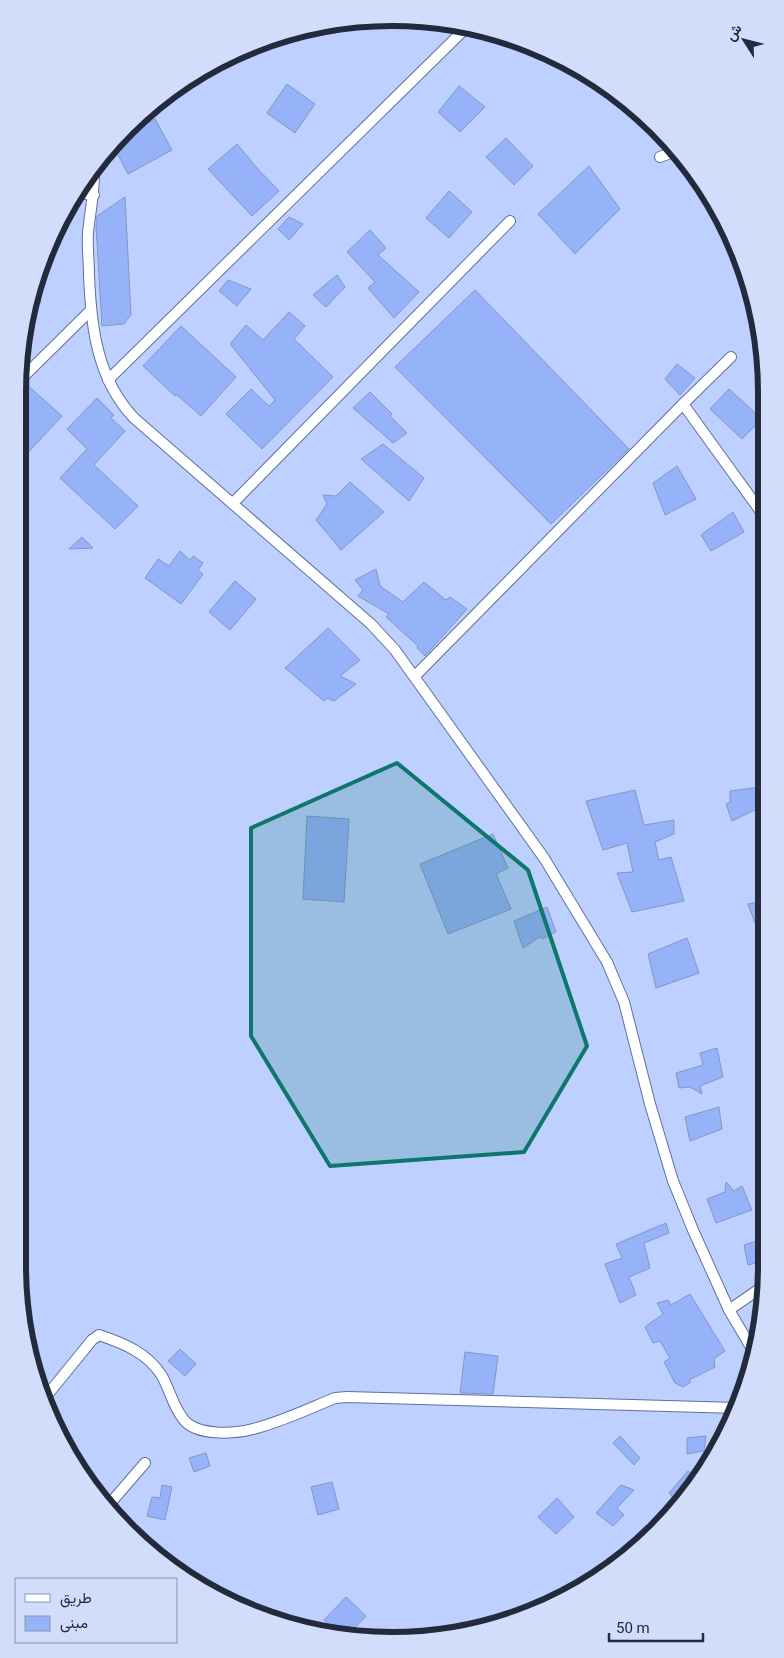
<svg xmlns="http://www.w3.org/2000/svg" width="784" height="1658" font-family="Roboto,Vazirmatn,sans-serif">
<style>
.building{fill:#96b2f9;stroke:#8596c3}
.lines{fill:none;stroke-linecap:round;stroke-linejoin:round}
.minor-casing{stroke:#5f709a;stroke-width:12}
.minor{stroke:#fff;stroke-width:10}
.marked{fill:#0f766e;fill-opacity:0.2;stroke:#0f766e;stroke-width:4;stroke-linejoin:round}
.rim{fill:none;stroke:#232a3c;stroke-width:6}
</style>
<rect width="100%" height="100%" fill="#bdd0ff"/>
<g class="building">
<polygon points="287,84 315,104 295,133 267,113"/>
<polygon points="459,86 485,107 460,132 438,112"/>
<polygon points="155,119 172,150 128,174 113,145 117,139"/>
<polygon points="506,138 533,166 514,185 486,157"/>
<polygon points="237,144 257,168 279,191 252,216 208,169"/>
<polygon points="589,166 620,209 575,254 538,214"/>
<polygon points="449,191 472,212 449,238 426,218"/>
<polygon points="125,197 131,315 124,324 102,326 96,226 97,216"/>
<polygon points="289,217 303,224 289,240 278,229"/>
<polygon points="370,230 386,248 378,255 419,292 394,318 368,288 375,282 347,252"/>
<polygon points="337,275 345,287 326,307 313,295"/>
<polygon points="228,280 251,289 237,306 219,291"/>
<polygon points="475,290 629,449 551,524 395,367"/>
<polygon points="33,292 39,296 41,302 37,307 28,310"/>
<polygon points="289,312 305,326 294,339 333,377 262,449 226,414 251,389 269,406 275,400 230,344 246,325 263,340"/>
<polygon points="181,326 236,377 201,416 177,395 175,396 143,366"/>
<polygon points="677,364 695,378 680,395 665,379"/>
<polygon points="26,384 62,416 24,457 18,452 18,392"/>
<polygon points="729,389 762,419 742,439 710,409"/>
<polygon points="370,392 392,414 390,416 407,433 393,443 353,408"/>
<polygon points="97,398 114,415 111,418 125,431 94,465 138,506 115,529 60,478 87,449 67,429"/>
<polygon points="383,444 424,478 409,501 361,459"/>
<polygon points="677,466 696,499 665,515 653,483"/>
<polygon points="350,482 384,512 341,550 316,520 327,504 323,495 336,496"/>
<polygon points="733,512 744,532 711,551 701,535"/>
<polygon points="82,537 93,548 69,549"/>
<polygon points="180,551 190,560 193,556 203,563 198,570 203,574 181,604 145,578 158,559 169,566"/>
<polygon points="376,569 380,586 403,602 424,582 446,600 450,597 467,609 425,656 417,648 418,646 386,617 389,614 358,596 363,590 355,580"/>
<polygon points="235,581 256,599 230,630 209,612"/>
<polygon points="328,628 360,660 340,676 356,684 334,701 327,698 324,701 285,668"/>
<polygon points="761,787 763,806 732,821 726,804 730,802 730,791"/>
<polygon points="635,790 644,825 674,820 674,834 655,842 659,860 671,857 684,901 632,912 617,873 633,872 627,843 603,850 586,801"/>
<polygon points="307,816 349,819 344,902 303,899"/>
<polygon points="493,834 508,868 496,874 511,909 448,934 420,864"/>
<polygon points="765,901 765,948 764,948 748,904"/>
<polygon points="547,907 556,932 542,939 541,936 523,948 514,921"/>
<polygon points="687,938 699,973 656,988 648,954"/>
<polygon points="717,1048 723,1077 700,1086 702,1094 690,1087 679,1088 676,1073 703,1065 700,1053"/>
<polygon points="719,1107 722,1129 690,1141 685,1117"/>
<polygon points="726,1182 734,1191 742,1186 752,1210 716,1223 707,1199 725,1192"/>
<polygon points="666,1223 669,1233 644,1243 650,1268 629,1277 636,1295 620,1303 605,1264 622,1258 616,1244"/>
<polygon points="766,1238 766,1260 748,1265 744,1245"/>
<polygon points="690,1294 725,1351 714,1359 715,1367 689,1380 691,1382 683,1387 675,1383 664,1362 670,1358 660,1341 653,1343 645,1327 663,1314 657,1303 668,1300 671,1305"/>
<polygon points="180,1349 196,1364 185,1376 168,1361"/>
<polygon points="465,1352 498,1356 493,1394 460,1393"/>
<polygon points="620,1436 640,1458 634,1465 613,1443"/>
<polygon points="706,1436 704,1451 687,1454 687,1438"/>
<polygon points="206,1453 210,1466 194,1472 189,1458"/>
<polygon points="688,1471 699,1480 679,1504 669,1493"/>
<polygon points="332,1482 339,1509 318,1515 311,1487"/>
<polygon points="162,1485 172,1487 165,1520 147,1516 152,1497 160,1498"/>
<polygon points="621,1485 634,1490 617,1508 624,1515 613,1526 596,1513"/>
<polygon points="557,1498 574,1517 556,1534 538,1517"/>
<polygon points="346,1597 366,1616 349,1634 339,1634 324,1620"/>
</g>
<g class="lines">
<g class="minor-casing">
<g id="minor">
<polyline points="660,157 676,151"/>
<path d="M 94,168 C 95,190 90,211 88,233 C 87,246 89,261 89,275 C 91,327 97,379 134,418 L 371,624 L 395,650 L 544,858 L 607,962 L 624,1002 L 650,1104 L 673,1181 L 693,1230 L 729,1310 L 755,1354"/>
<polyline points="76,193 94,195"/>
<polyline points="108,380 468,26"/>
<polyline points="18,382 90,311"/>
<polyline points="683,404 764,516"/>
<polyline points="233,503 510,221"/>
<polyline points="415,676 683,404 731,357"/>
<polyline points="729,1310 765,1285"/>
<path d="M 44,1399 L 92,1340 L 99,1335 C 123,1343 148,1353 162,1376 C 170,1390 173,1407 184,1420 C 197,1436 234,1434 253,1429 C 281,1422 308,1409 335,1398 L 347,1397 L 738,1408"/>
<polyline points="107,1507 145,1463"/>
</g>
</g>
<use href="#minor" class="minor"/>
</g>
<path class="marked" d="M 397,763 L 528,870 L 587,1046 L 524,1152 L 330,1166 L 251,1036 L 251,828 Z"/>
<path d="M0 0H784V1658H0ZM392 26H392A366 366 0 0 1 758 392V1266A366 366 0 0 1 392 1632H392A366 366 0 0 1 26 1266V392A366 366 0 0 1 392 26Z" fill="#d1ddfa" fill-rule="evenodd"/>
<path class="rim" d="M392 26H392A366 366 0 0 1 758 392V1266A366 366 0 0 1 392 1632H392A366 366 0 0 1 26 1266V392A366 366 0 0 1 392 26Z"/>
<rect x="15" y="1578" width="162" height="65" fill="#d1ddfa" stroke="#8b95ae"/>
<rect x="25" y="1594" width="25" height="8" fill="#ffffff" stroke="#8b95ae"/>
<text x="60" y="1603" font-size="15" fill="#232a3c">طريق</text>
<rect x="25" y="1616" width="25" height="15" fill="#96b2f9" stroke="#8b95ae"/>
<text x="60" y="1628" font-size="15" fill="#232a3c">مبنى</text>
<g transform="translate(744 40) rotate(306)" stroke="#d1ddfa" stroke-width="4" paint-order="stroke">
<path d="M0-4L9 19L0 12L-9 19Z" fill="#232a3c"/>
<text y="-8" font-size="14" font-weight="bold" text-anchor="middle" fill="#232a3c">ش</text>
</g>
<path d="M609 1633v8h94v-8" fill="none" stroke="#232a3c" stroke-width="2.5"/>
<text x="616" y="1633" font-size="15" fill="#232a3c" stroke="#d1ddfa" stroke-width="4" paint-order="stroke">50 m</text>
</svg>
